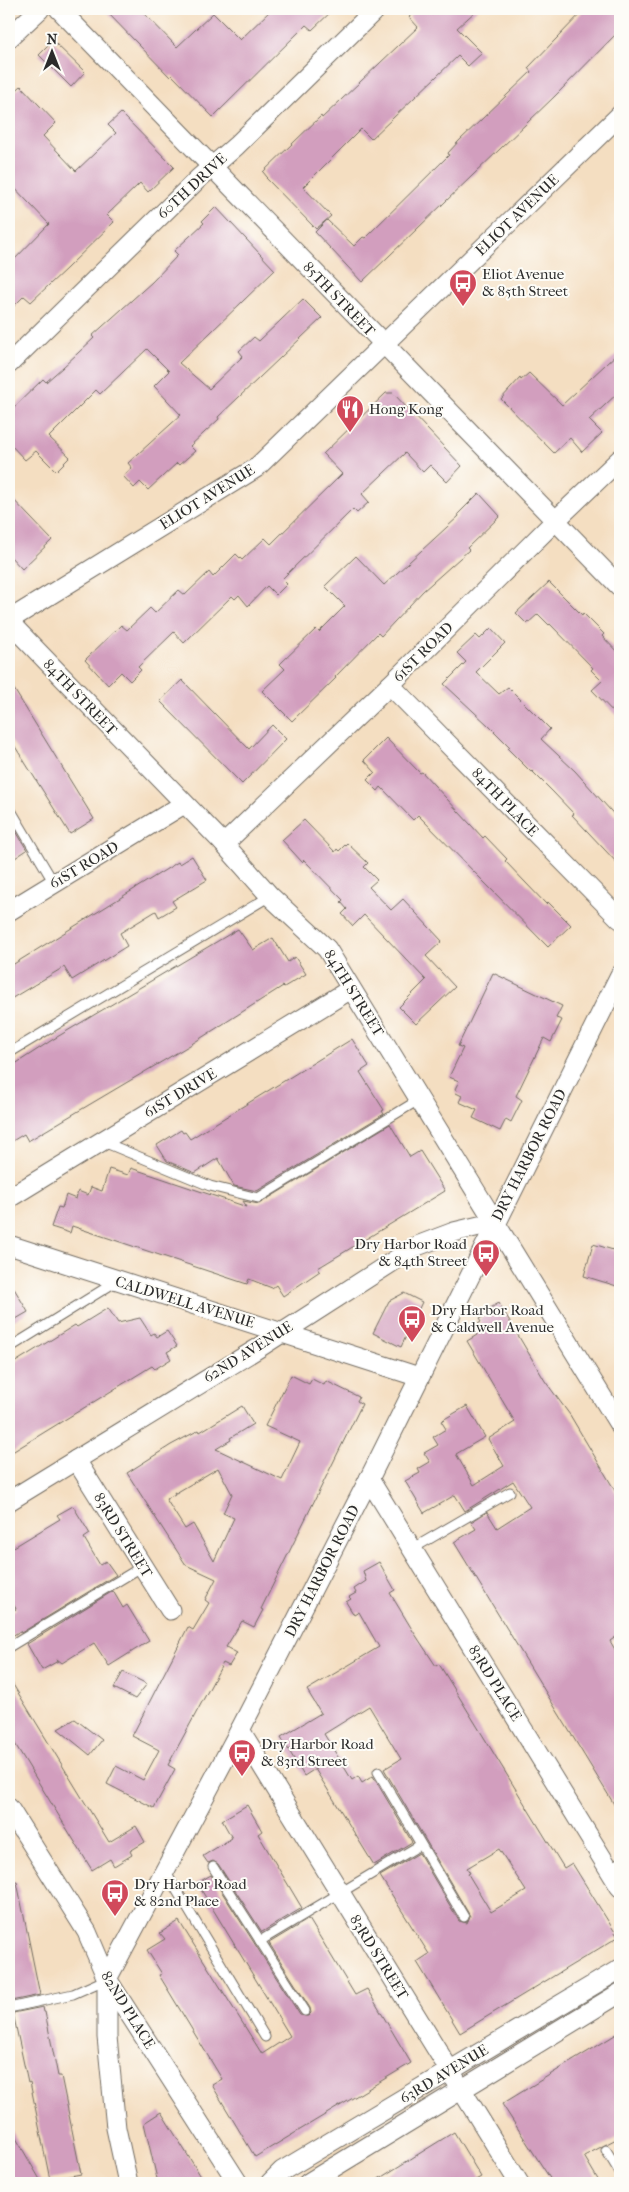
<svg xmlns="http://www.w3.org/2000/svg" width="629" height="2192" font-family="'IM FELL French Canon',serif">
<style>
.building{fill:#d29ebe;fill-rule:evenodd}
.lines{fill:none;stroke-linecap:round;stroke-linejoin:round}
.service-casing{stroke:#716a60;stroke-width:11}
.minor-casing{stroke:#716a60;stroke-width:21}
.service{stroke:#fff;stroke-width:9}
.minor{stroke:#fff;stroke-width:19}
.labels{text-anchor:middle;stroke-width:4;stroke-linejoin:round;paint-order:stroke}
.street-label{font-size:15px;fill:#2b2b2b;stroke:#fdfcf7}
.poi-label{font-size:15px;fill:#2b2b2b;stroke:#fdfcf7;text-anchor:start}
</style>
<rect width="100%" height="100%" fill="#fdfcf7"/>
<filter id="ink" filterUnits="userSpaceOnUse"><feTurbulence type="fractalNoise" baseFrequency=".02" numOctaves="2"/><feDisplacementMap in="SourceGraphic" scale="10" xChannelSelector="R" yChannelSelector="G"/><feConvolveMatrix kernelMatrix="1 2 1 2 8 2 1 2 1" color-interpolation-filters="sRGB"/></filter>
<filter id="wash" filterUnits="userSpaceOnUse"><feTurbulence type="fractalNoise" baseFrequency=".0096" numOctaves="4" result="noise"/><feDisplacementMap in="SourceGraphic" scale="20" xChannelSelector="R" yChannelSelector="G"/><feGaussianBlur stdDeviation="1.12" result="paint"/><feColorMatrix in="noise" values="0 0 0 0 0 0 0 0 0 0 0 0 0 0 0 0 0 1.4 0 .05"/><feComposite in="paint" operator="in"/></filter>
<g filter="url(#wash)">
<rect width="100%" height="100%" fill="#f4dec1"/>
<g id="blocks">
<g class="building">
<polygon points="104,9 140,9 177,47 213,13 240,40 272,9 334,9 312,30 306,25 213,117 172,75 170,77"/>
<polygon points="418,9 478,9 457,28 482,53 468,66 458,56 371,139 361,129 303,187 331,216 316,229 266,178 267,177 263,172 321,116 322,118 418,27 409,17"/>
<polygon points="585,9 620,9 620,30 555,96 362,282 315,232 327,220 354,246 363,237 365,238 449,155 448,153 459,141 531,72 528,68"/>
<polygon points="53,41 85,72 71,87 39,55"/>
<polygon points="21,86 56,123 43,136 76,171 116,133 108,125 121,113 174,167 148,192 140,183 107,215 114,222 67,268 31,302 24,296 9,311 9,265 49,224 9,182 9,97"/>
<polygon points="216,207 275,270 179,363 209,389 243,356 239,351 254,337 259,341 303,299 322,318 218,417 219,419 190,446 195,451 179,465 177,463 148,490 140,482 134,488 123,476 132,468 128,463 181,415 154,386 169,371 147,349 100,394 96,390 49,437 70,457 56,471 36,451 25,460 9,443 9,412 43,379 46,382 63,367 94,338 92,336 152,282 178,255 174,251 204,223 202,221"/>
<polygon points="620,351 620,391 589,420 602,433 582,452 570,438 554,453 501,399 520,378 521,380 529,373 562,405"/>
<polygon points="386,393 393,393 462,466 447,482 430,465 423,472 405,453 362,494 369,502 357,513 353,509 282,579 287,584 276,595 267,586 248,606 239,595 235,599 232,596 184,643 174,632 138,667 141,670 130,681 121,672 108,685 85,660 121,625 127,630 150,608 155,613 179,590 185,595 209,572 213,577 236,554 242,560 265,538 271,544 342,474 323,454"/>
<polygon points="479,493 500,516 467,548 469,550 423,591 381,636 378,633 335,677 336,678 292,721 262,691 285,669 280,664 316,629 319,632 345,606 325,586 356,556 384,585 459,516 458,514"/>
<polygon points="9,495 52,540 22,569 9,555"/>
<polygon points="549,582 582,615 583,613 604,634 602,636 620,655 620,719 592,690 602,681 591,670 593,668 550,624 549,625 538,614 527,624 516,613"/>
<polygon points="491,628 505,643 476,672 499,694 508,687 550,729 541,739 575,771 620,821 620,866 572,815 574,814 553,792 532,771 531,772 508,749 510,747 488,725 444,684 466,662 457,653 476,635 480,639"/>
<polygon points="182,680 249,749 272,725 286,739 242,784 160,701"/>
<polygon points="9,681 94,819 70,834 9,737"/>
<polygon points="386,738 420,773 422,772 483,838 485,836 507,859 505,861 546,904 548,902 571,925 548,947 418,815 413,820 381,787 378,791 367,780 375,772 364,760"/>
<polygon points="9,819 27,850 9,862"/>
<polygon points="304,820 335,852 337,849 339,851 347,843 368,863 364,867 377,880 369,887 391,910 403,899 442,941 426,956 455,987 416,1024 399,1007 426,980 364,915 353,926 342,914 347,909 341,902 343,900 304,860 302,862 282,840"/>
<polygon points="192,856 207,880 172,901 176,907 159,917 156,911 120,933 127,946 72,980 64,967 9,1000 9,967 178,862 179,864"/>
<polygon points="238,929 253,950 273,938 288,962 295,957 306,974 284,987 283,986 190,1045 28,1141 24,1134 9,1143 9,1068 52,1040"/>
<polygon points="493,973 562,1006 556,1018 562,1020 551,1042 544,1038 516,1096 522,1100 511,1122 506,1119 500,1131 473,1118 477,1110 459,1102 462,1096 456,1093 457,1090 455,1089 459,1081 449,1077 463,1048 458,1046"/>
<polygon points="352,1039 369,1066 360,1072 384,1110 382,1111 384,1114 257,1191 234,1186 218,1158 195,1173 167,1161 157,1145 181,1130 183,1133 185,1132 190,1139"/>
<polygon points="390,1124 410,1157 420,1151 445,1191 318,1268 320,1271 283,1296 276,1285 272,1288 249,1279 247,1284 72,1226 70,1233 51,1227 58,1207 62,1208 66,1195 76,1199 78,1191 88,1195 91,1187 102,1191 109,1169 128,1175 131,1168 247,1207 243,1201 259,1204"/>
<polygon points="593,1244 620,1252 620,1287 584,1276"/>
<polygon points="9,1280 28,1312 9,1323"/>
<polygon points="404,1293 422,1302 401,1347 373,1333 389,1301"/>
<polygon points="499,1303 545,1381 570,1415 620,1499 620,1634 610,1641 620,1658 620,1814 454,1542 476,1529 471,1522 487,1512 497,1528 530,1507 513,1481 465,1511 455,1495 424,1513 405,1481 420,1473 418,1469 430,1462 424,1453 438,1445 433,1437 446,1429 441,1421 467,1406 485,1437 456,1454 474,1485 504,1466 488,1439 515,1422 467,1341 477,1335 472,1328 481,1322 479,1319 484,1316 482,1313"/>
<polygon points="108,1308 118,1323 140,1318 151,1335 154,1333 157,1337 167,1331 177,1346 167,1352 171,1359 155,1369 152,1366 9,1454 9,1366 75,1325 77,1327"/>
<path d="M 291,1375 L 309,1384 L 312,1379 L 324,1385 L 326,1381 L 359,1397 L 357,1401 L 362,1404 L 261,1609 L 263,1610 L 254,1627 L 242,1621 L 226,1647 L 237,1653 L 229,1666 L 223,1663 L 168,1765 L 175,1769 L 154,1808 L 107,1784 L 116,1766 L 143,1780 L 159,1750 L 132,1736 L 188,1627 L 193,1630 L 209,1603 L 205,1600 L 216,1579 L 186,1565 L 127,1473 L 171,1445 L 199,1430 L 200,1432 L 242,1406 L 253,1424 L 230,1438 L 231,1440 L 216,1449 L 282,1480 L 300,1442 L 265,1426 ZM 218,1468 L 232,1494 L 223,1513 L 234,1518 L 214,1561 L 193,1524 L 185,1529 L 166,1499 L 175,1494 L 174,1492 L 176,1493 Z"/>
<polygon points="73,1506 90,1534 84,1538 100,1565 106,1561 116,1575 21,1633 20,1631 9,1638 9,1613 16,1609 9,1596 9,1550 60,1519 57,1515"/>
<path d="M 379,1562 L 395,1590 L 390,1593 L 413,1631 L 436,1666 L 439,1664 L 564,1868 L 572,1863 L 618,1937 L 460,2033 L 417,1962 L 429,1954 L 380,1876 L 419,1853 L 459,1921 L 467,1923 L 470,1916 L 384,1769 L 401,1759 L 369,1706 L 324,1734 L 352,1780 L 358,1776 L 362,1783 L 373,1776 L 412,1842 L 374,1865 L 315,1769 L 304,1776 L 281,1737 L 321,1713 L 307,1690 L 379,1647 L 359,1612 L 354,1615 L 346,1602 L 351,1599 L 349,1597 L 356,1593 L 354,1589 L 366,1581 L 363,1571 ZM 499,1849 L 526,1891 L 491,1912 L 468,1874 L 470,1873 L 467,1868 Z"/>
<polygon points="113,1591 123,1608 127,1605 149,1641 109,1666 94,1643 62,1663 57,1659 58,1661 42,1670 27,1644"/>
<polygon points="123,1672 147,1684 135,1699 114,1688"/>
<polygon points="9,1678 109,1842 136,1826 145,1842 130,1851 132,1855 114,1866 110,1859 92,1870 9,1734"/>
<polygon points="75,1719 102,1740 90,1755 58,1729"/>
<polygon points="247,1805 262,1831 258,1834 302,1908 262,1932 218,1864 213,1861 208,1863 203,1856 232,1838 222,1820"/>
<polygon points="211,1875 300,2015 308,2016 311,2013 310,2008 269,1943 309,1919 355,1995 367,1989 411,2063 255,2157 212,2085 222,2079 159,1975 162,1974 147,1950 165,1939 160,1933 179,1921 262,2054 290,2036 197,1883"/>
<polygon points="17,1882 40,1995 11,2001 9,2000 9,1883"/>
<polygon points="43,2007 44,2012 45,2012 58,2076 61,2076 81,2174 50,2180 30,2082 28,2083 13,2013"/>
<polygon points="620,2032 620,2137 584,2156 600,2183 553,2183 502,2104"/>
<polygon points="161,2112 205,2183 158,2183 144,2123"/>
<polygon points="9,2126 42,2183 9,2183"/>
<polygon points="454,2132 481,2177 470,2183 372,2183"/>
</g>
</g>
</g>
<g filter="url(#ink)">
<use href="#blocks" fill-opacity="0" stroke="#716a60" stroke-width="1"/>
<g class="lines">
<g class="service-casing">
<g id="service">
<polyline points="9,807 54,883"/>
<polyline points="9,1053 270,896"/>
<polyline points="101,1141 210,1186 258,1198 420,1099"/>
<polyline points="9,1348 117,1281"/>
<polyline points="412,1549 510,1492"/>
<polyline points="9,1647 143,1566"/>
<polyline points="378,1772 464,1917"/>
<polyline points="213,1867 305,2011"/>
<polyline points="609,1869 620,1862"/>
<polyline points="165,1871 265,2037"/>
<polyline points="260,1941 420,1845"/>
<polyline points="9,2008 73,1994 107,1979"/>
<polyline points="606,2150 620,2173"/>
</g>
</g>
<g class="minor-casing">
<g id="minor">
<polyline points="59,9 620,587"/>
<polyline points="9,38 40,9"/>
<polyline points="9,364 198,179 236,146 376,9"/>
<polyline points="9,620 256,468 620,115"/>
<polyline points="9,622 224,844 270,896 327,949 620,1426"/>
<polyline points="390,685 620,919"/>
<polyline points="224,844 390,685 555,521 620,459"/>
<polyline points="9,911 184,804"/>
<polyline points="9,1198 351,989"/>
<polyline points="9,1245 419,1377"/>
<polyline points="76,1460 170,1610"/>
<polyline points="369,1479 620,1887"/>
<polyline points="9,1501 260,1347 417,1246 454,1232 496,1222"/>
<polyline points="240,1730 519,2183"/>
<polyline points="9,1808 87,1932 107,1979 238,2183"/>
<polyline points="128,2183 116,2128 107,2037 107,1979 240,1730 369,1479 620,975"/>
<polyline points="270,2183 282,2171 620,1969"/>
<polyline points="308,2183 620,1993"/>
</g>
</g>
<use href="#service" class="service"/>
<use href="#minor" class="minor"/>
</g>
</g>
<defs>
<g id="bus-pin" transform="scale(1.4375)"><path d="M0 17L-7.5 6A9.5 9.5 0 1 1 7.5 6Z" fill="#d1495b" stroke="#fdfcf7"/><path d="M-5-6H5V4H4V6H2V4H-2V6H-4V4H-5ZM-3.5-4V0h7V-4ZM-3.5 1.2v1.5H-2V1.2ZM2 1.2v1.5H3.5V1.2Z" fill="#fff"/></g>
<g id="restaurant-pin" transform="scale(1.4375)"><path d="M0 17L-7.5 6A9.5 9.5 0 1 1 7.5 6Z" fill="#d1495b" stroke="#fdfcf7"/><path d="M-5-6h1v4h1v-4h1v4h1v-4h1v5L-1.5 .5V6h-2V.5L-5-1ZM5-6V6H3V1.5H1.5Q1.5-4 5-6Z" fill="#fff"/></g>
</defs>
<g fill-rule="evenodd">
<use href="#bus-pin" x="463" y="283"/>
<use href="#restaurant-pin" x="350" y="409"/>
<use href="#bus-pin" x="486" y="1253"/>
<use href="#bus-pin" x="412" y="1319"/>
<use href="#bus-pin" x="242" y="1753"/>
<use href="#bus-pin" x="115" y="1893"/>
</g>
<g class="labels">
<g class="street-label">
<text transform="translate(192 186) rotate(-43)" y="5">60TH DRIVE</text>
<text transform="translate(517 215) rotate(-44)" y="5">ELIOT AVENUE</text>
<text transform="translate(339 299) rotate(46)" y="5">85TH STREET</text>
<text transform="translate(207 497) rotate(-32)" y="5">ELIOT AVENUE</text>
<text transform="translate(423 652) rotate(-45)" y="5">61ST ROAD</text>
<text transform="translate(80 697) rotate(46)" y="5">84TH STREET</text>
<text transform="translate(505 802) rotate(46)" y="5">84TH PLACE</text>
<text transform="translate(84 865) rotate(-31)" y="5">61ST ROAD</text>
<text transform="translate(354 993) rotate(58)" y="5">84TH STREET</text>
<text transform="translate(180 1093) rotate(-31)" y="5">61ST DRIVE</text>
<text transform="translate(529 1155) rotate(-63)" y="5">DRY HARBOR ROAD</text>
<text transform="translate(185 1302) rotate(17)" y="5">CALDWELL AVENUE</text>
<text transform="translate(248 1352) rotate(-32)" y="5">62ND AVENUE</text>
<text transform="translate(123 1535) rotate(58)" y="5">83RD STREET</text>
<text transform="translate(322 1571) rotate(-63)" y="5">DRY HARBOR ROAD</text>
<text transform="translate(495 1683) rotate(58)" y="5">83RD PLACE</text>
<text transform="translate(379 1957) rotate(58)" y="5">83RD STREET</text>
<text transform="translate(128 2010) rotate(58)" y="5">82ND PLACE</text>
<text transform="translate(444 2074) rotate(-31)" y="5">63RD AVENUE</text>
</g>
<g class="poi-label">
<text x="482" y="279">Eliot Avenue<tspan x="482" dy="17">&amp; 85th Street</tspan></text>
<text x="369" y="414">Hong Kong</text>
<text x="467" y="1249" text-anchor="end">Dry Harbor Road<tspan x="467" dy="17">&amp; 84th Street</tspan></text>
<text x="431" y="1315">Dry Harbor Road<tspan x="431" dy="17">&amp; Caldwell Avenue</tspan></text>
<text x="261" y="1749">Dry Harbor Road<tspan x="261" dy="17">&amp; 83rd Street</tspan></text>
<text x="134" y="1889">Dry Harbor Road<tspan x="134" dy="17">&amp; 82nd Place</tspan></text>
</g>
</g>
<rect width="629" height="2192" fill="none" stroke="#fdfcf7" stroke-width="30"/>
<g transform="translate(52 52)" stroke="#fdfcf7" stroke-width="4" paint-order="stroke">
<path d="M0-4L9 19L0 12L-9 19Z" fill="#2b2b2b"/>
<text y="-8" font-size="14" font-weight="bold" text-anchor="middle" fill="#2b2b2b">N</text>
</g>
</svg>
